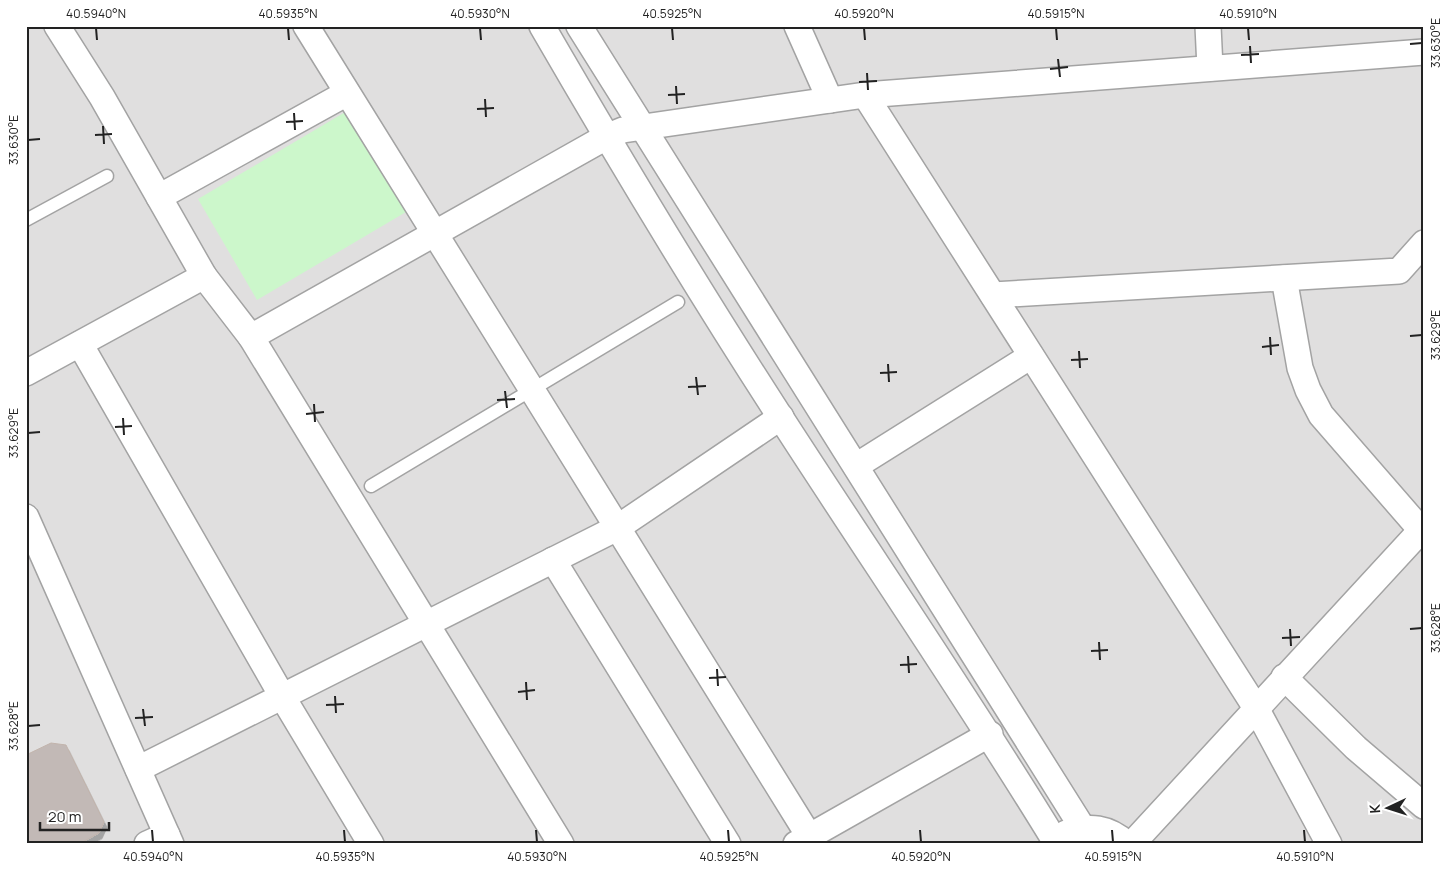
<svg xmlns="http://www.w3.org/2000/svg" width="1450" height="870" font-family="Manrope,sans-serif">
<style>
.residential{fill:#e0dfdf}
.park{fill:#ccf7cb}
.building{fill:#c2b9b6;stroke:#c2b4ac;filter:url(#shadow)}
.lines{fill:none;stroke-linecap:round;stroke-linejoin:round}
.lane-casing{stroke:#a3a3a3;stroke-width:15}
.street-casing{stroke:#a3a3a3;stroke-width:28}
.lane{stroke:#fff;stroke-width:12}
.street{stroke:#fff;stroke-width:25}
.ticks{fill:none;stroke:#222;stroke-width:2}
.neatline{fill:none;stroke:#222;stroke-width:2}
.ticks-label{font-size:12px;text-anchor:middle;fill:#222}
</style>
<defs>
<filter id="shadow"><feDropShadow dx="3" dy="5.5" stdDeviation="0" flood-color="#0004"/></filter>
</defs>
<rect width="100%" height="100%" fill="#f1eee9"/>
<rect class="residential" x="26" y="26" width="1398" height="818"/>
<polygon class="park" points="347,111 406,212 257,300 198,199"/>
<polygon class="building" points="51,743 66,745 104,822 99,833 79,844 26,844 26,755"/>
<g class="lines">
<g class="lane-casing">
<g id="lane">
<polyline points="26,220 107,176"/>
<polyline points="371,486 678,302"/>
</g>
</g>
<g class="street-casing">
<g id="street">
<polyline points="57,26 102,97 204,276"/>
<polyline points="306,26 809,836"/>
<path d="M 542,26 C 619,159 698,290 781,418 C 872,559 967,697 1055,841"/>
<polyline points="579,26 1082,827"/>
<polyline points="797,26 830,100"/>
<polyline points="1208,26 1210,68"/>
<polyline points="865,95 1256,708 1329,844"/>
<polyline points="159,197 347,93"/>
<polyline points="1284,278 1300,368 1308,390 1321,415 1421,530"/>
<polyline points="993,295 1399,271 1424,243"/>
<polyline points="251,337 561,844"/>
<polyline points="80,344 282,696 371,844"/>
<polyline points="26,373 204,276 251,337 606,137 623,130 865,95 1424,52"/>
<polyline points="856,466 1031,356"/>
<polyline points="26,517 171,844"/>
<polyline points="553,560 728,844"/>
<polyline points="1284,677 1356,748 1424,806"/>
<polyline points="138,769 617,528 781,417"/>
<path d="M 1066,833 C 1090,825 1108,827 1127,844"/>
<polyline points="147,844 167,835"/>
<polyline points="796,844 990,734"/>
<polyline points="1132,844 1424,527"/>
</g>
</g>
<use href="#lane" class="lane"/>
<use href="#street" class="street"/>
</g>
<path class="ticks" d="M 96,28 L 97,40M 288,28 L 289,40M 480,28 L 481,40M 672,28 L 673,40M 864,28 L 865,40M 1056,28 L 1057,40M 1248,28 L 1249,40M 1410,44 L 1422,43M 1250,46 L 1251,63M 1241,55 L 1259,54M 1058,59 L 1060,77M 1050,69 L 1068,67M 867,73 L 868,90M 859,82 L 877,81M 676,86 L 677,104M 668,95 L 685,94M 485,99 L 486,117M 477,109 L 494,108M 294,113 L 295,130M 286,122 L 303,121M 103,126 L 104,144M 95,135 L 112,134M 28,140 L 40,139M 1410,336 L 1422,335M 1270,337 L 1271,355M 1262,347 L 1279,345M 1079,351 L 1080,368M 1071,360 L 1088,359M 888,364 L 889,382M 880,373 L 897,372M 696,377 L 698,395M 688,387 L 706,386M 505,391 L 507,408M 497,400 L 515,399M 314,404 L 315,422M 306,414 L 324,412M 123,418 L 124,435M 115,427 L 132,426M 28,433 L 40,432M 1290,629 L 1291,646M 1410,629 L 1422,628M 1282,638 L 1300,637M 1099,642 L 1100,660M 1091,651 L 1108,650M 908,656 L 909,673M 900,665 L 917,664M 717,669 L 718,686M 709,678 L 726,677M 526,682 L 527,700M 518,692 L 535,690M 335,696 L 336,713M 326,705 L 344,704M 143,709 L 145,726M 135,718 L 153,717M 28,726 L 40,725M 152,830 L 153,842M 344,830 L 345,842M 536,830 L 537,842M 728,830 L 729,842M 920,830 L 921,842M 1112,830 L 1113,842M 1304,830 L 1305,842"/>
<rect width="1450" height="870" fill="none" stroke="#ffffff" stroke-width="55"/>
<g transform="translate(1388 808) rotate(266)" stroke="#ffffff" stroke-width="4" paint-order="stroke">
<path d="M0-4L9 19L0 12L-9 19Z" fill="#222222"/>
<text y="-8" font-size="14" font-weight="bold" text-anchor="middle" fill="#222222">K</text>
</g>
<path d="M40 822v8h69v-8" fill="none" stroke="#222222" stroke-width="2.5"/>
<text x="48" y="822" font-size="15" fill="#222222" stroke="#ffffff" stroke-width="4" paint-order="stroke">20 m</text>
<rect x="28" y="28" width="1394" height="814" class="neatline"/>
<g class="ticks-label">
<text x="96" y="18">40.5940°N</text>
<text x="288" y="18">40.5935°N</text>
<text x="480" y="18">40.5930°N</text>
<text x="672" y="18">40.5925°N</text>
<text x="864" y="18">40.5920°N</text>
<text x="1056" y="18">40.5915°N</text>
<text x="1248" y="18">40.5910°N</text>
<text transform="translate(1436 43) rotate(-90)" y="4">33.630°E</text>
<text transform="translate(14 140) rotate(-90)" y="4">33.630°E</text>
<text transform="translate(1436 335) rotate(-90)" y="4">33.629°E</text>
<text transform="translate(14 433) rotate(-90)" y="4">33.629°E</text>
<text transform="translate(1436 628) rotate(-90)" y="4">33.628°E</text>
<text transform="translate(14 726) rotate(-90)" y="4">33.628°E</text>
<text x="153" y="861">40.5940°N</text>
<text x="345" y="861">40.5935°N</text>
<text x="537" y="861">40.5930°N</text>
<text x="729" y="861">40.5925°N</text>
<text x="921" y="861">40.5920°N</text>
<text x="1113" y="861">40.5915°N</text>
<text x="1305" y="861">40.5910°N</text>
</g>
</svg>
